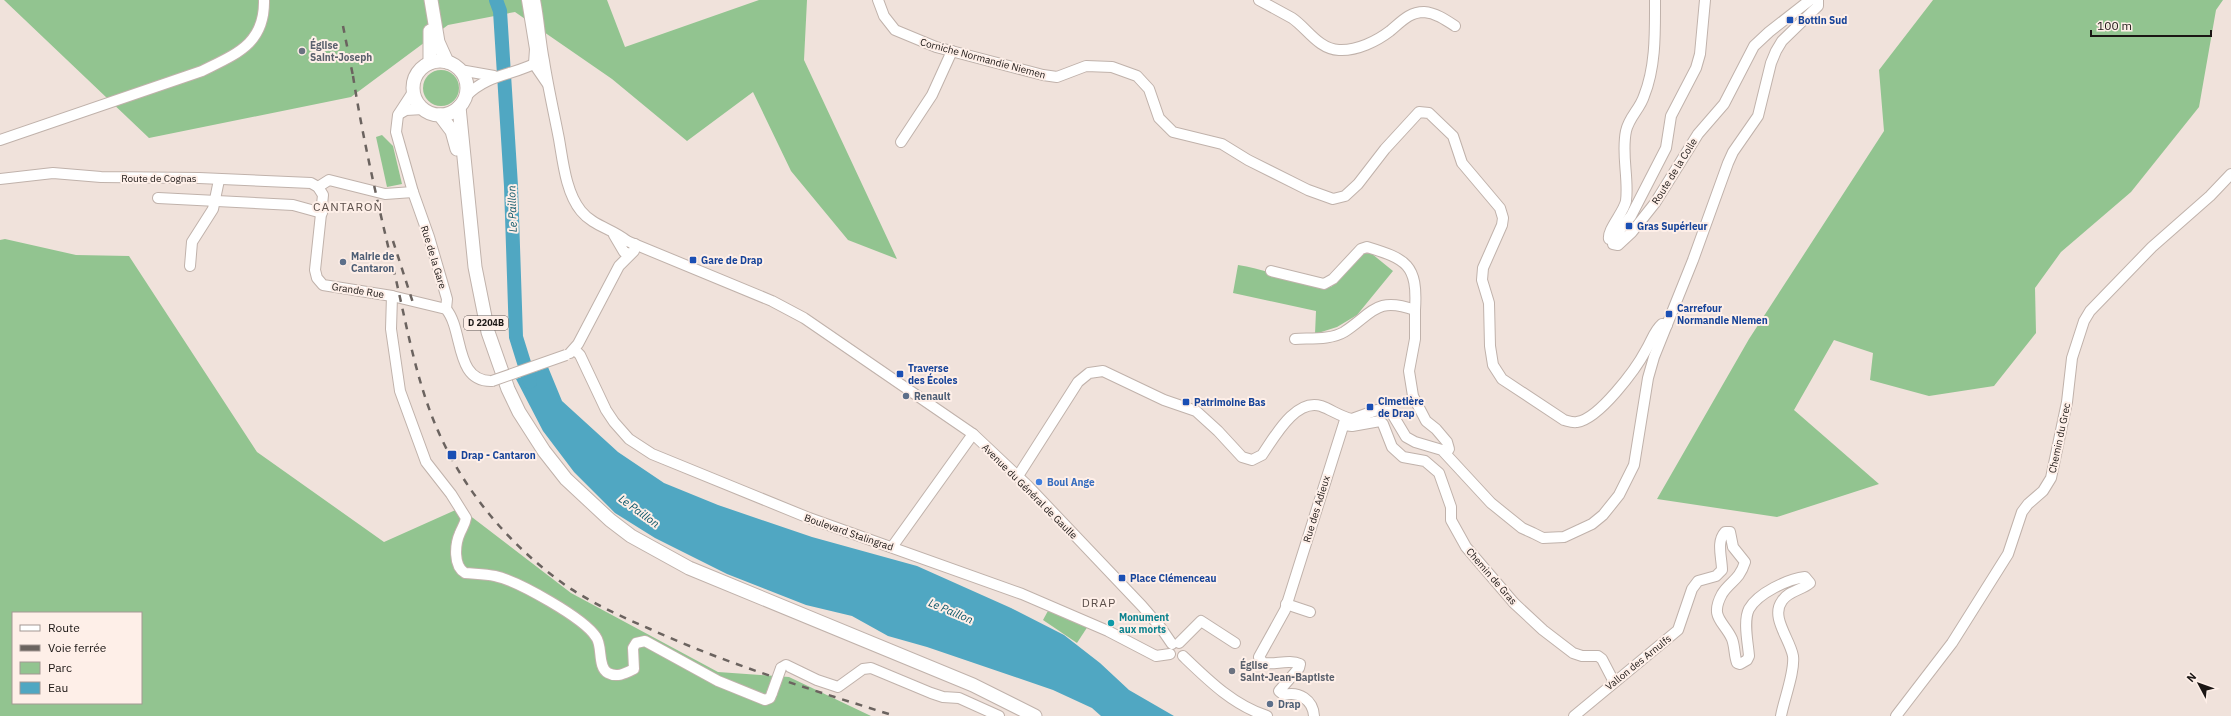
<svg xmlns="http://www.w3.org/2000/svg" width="2231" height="716" font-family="'IBM Plex Sans',sans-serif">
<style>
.green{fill:#92c490;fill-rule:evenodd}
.water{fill:#50a7c2}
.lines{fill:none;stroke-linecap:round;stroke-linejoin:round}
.river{stroke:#50a7c2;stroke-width:14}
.minor-casing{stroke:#c0b2ab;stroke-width:12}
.major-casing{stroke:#c0b2ab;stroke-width:15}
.minor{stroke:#fff;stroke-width:10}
.major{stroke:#fff;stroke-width:13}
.rail{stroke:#6b635f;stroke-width:2.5;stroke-dasharray:7 7;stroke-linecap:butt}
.minor-bridge-casing{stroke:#c0b2ab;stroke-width:12;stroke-linecap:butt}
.minor-bridge{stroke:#fff;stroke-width:10}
.transit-dot{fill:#1a4fb4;stroke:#feefe8;stroke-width:1.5}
.worship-dot{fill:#6b7280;stroke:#feefe8;stroke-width:1.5}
.service-dot{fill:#5c6f8a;stroke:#feefe8;stroke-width:1.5}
.shop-dot{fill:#3f7fe0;stroke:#feefe8;stroke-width:1.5}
.culture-dot{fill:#0f9aa8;stroke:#feefe8;stroke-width:1.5}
.labels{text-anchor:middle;stroke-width:4;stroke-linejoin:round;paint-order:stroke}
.shield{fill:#feefe8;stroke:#5f5754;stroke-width:1}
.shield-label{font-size:9px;font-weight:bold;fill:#1b1614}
.transit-label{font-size:10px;font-weight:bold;fill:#164399;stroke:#feefe8;text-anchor:start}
.worship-label{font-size:10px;font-weight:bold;fill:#5b616d;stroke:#feefe8;text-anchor:start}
.street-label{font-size:10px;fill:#1b1614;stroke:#feefe8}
.service-label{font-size:10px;font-weight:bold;fill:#4e5e75;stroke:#feefe8;text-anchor:start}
.shop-label{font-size:10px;font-weight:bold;fill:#366cbe;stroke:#feefe8;text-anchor:start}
.culture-label{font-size:10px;font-weight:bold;fill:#0d838f;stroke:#feefe8;text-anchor:start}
.water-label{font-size:11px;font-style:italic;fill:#075467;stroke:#feefe8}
.quarter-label{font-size:12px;letter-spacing:1px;fill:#5c504b;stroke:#feefe8}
</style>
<rect width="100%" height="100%" fill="#f0e2db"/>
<g class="green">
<polygon points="4,0 607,0 625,47 759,0 807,0 804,60 897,259 848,240 791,171 753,92 687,141 612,79 515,12 448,25 351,97 149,138"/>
<polygon points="1933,0 2223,0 2216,10 2199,107 2131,192 2061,252 2035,288 2036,333 1994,386 1929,396 1870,380 1873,353 1834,340 1794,410 1879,484 1777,517 1657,499 1749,339 1884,131 1879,70"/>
<circle cx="441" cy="88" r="18"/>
<polygon points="382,135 393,146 402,184 387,187 376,137"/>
<path d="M 5,239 L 76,255 L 129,256 L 257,452 L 384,542 L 460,508 L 571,593 L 718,672 L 789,677 L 871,716 L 0,716 L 0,240 ZM 13,613 L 141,613 L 141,703 L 13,703 Z"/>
<path d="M 1366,249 L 1393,271 L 1357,315 L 1337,327 L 1315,334 L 1316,311 L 1233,293 L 1238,265 C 1270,270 1299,285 1331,287 Z"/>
<polygon points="1049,609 1088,626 1077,643 1043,620"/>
</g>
<polygon class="water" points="548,367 562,401 618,452 664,483 718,505 812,537 917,566 1011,608 1064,635 1100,663 1129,690 1174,716 1101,716 1092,708 1053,690 927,647 888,636 852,616 806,605 727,574 655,538 615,513 574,472 543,431 516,379"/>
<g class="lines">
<polyline class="river" points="496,0 500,11 511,186 516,337 530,382"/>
<g class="minor-casing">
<g id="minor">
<polyline points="527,0 535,49 534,64 547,83"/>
<path d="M 535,0 C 539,20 540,41 544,61 C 548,87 554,113 559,139 C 563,162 566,193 581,211 C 593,226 613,229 627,241"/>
<path d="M 878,0 L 884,16 L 895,30 L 936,47 L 1043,75 L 1057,77 L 1086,66 L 1112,67 L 1137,76 L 1149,89 L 1159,118 L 1173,132 L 1222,144 L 1248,160 L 1308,190 L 1333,199 L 1345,196 L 1358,184 L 1385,149 L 1419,112 L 1429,113 L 1453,136 L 1462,163 L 1500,208 L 1503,218 L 1502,225 L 1483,268 L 1482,280 L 1489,303 L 1490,346 L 1493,365 L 1502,379 L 1564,420 C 1568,421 1573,423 1577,422 C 1599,419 1636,369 1646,350 C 1652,340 1654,331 1662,324 L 1667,325"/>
<path d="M 1259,0 C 1270,6 1281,12 1292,18 C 1307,28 1318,49 1339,50 C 1357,51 1377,41 1390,31 C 1401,22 1409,12 1424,12 C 1436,13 1446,20 1455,26"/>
<polyline points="1705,0 1700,54 1696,68 1671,116 1666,148 1631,216 1613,238 1613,244 1618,245 1632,232 1655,203 1698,134 1724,104 1754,46 1769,32 1810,0"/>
<polyline points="460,70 494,76"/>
<polyline points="413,92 398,115 396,132 413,192 429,237 445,292 447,299 446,309"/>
<path d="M 466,96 C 489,73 513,76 540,61"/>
<polyline points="399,114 406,110 423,109"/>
<path d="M 0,140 L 202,71 C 236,54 265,44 264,0"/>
<polyline points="901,142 932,95 952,51"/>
<path d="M 0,179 L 53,173 L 101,177 L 199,178 L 311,183 L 318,187 L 323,195 L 315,270 L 317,278 L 323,285 L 392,296 L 446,309 C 464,330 454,382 492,381"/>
<polyline points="318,187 329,180 385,194 413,192"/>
<polyline points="158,198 293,205 322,213"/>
<polyline points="614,235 624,252 630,254"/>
<path d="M 1609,239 C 1607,230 1624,212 1626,201 C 1629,178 1621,154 1626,131 C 1629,117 1640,109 1644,96 C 1656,66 1655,32 1655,0"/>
<polyline points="627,241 772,301 804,318 973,434 1027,485 1142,606 1161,628 1172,644"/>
<polyline points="190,266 192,242 213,209 219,180"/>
<path d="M 1271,271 L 1324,284 L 1333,279 L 1361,249 L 1367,247 C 1406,259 1418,264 1415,310"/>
<path d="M 392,296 L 391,329 L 400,391 L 426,462 L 451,494 L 466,518 C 465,524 462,528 460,533 C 455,544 453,566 465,573 C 475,574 485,574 495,576 C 518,581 584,618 596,637 C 603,646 597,667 608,673 C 617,678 626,673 634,669 L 633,648 L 636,643 L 645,641 L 718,681 L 765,700 L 770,698 L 772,693"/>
<path d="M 1295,339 C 1310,338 1331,340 1344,332 C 1373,313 1376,296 1415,310 L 1415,339 L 1409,371 L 1413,396 L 1426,421 L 1436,429 L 1447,442 L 1449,449 L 1446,453"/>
<polyline points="575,350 580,355 606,410 614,422 629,439 652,454 809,518 1022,594 1108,631 1156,656 1170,654"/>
<polyline points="570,353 578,344 619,266 634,251 635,244"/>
<polyline points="1344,425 1352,426 1380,421 1383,424 1392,447 1403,457 1425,461 1439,473 1451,507 1451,520 1466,547 1514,603 1543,630 1573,653 1582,656 1598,656 1602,659 1614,682"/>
<path d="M 1018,476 L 1078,382 L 1089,373 L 1103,371 L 1164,400 L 1196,411 L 1218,431 L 1242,457 L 1252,460 L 1262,455 C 1274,438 1295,398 1321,406 C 1332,410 1341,417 1352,419 L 1377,410 L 1387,410 L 1391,412 L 1406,437 L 1415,442 L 1442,450 L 1491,503 L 1522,528 L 1533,533 L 1543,538 L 1564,537 L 1592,524 L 1603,515 L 1619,495 L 1634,465 L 1648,378 L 1654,357 L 1693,260 L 1728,163 L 1733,152 L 1758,116 L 1771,63 L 1776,51 L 1782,41 L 1818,6 L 1818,0"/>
<polyline points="892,547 973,434"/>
<polyline points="1286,604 1310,612"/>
<polyline points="1179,643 1201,621 1235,643"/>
<path d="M 1183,656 C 1208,680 1233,705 1267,716"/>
<polyline points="781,668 786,665 817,680 838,687 863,669 871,668 931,693 943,697 959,698 999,716"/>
<path d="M 1314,716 C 1313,700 1299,691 1284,695 L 1279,691 L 1299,668 L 1300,664 C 1290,659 1274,665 1263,663 L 1259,657 L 1285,610 L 1345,420"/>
<path d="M 1574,716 L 1678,630 L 1692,589 L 1698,581 L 1716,576 L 1722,570 C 1722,558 1716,542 1725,532 L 1730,532 L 1733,547 L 1745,562 C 1739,581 1730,581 1722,594 C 1709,618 1724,621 1732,639 C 1735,647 1734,655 1737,663 L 1740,664 L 1747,660 L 1749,656 C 1748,643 1743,621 1749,609 C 1758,593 1788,579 1805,577 L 1810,583 C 1802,590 1788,591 1782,601 C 1770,617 1790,639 1793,656 C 1795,672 1784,699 1781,716"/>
<polyline points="1896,716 1952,643 2008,554 2022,512 2028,504 2043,491 2051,478 2067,402 2072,358 2084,321 2090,311 2152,247 2210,196 2231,174"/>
</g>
</g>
<g class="major-casing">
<g id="major">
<polyline points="431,0 438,42 447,62"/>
<circle cx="440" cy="88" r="27"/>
<polyline points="430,63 430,31"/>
<polyline points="459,107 475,267 488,332 508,389 519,412 544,451 566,479 610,520 631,536 689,568 973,685 1035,716"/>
<polyline points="440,115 452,131 457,149"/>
</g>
</g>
<use href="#minor" class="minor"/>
<use href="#major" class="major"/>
<g class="rail">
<polyline points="343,26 354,81"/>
<path d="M 353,76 C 363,140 378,204 393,267 C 405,317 414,371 433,419 C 460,487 508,545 568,587 C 594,604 622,617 650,629 C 729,665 813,690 895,716"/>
<polyline points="393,241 414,306"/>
</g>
<g class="minor-bridge-casing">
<g id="minor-bridge">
<polyline points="492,381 566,355"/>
<polyline points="772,693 781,668"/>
</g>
</g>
<use href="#minor-bridge" class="minor-bridge"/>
</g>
<g class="transit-dot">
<rect x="1786" y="16" width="8" height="8" rx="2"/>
<rect x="1625" y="222" width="8" height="8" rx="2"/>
<rect x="689" y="256" width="8" height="8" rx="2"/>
<rect x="1665" y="310" width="8" height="8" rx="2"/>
<rect x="896" y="370" width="8" height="8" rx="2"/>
<rect x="1182" y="398" width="8" height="8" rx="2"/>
<rect x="1366" y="403" width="8" height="8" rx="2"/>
<rect x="447" y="450" width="10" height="10" rx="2"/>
<rect x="1118" y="574" width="8" height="8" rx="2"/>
</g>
<g class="worship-dot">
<circle cx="302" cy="51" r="4"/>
<circle cx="1232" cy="671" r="4"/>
</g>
<g class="service-dot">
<circle cx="343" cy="262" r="4"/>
<circle cx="906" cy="396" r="4"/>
<circle cx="1270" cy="704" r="4"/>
</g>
<circle class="shop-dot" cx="1039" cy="482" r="4"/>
<circle class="culture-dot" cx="1111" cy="623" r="4"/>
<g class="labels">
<rect class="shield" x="464" y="316" width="44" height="14" rx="3"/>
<g class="shield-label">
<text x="486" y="326">D 2204B</text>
</g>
<g class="transit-label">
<text x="1798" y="24">Bottin Sud</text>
<text x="1637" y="230">Gras Supérieur</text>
<text x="701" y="264">Gare de Drap</text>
<text x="1677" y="312">Carrefour<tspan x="1677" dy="12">Normandie Niemen</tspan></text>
<text x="908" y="372">Traverse<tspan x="908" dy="12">des Écoles</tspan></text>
<text x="1378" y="405">Cimetière<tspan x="1378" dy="12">de Drap</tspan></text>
<text x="1194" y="406">Patrimoine Bas</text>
<text x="461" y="459">Drap - Cantaron</text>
<text x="1130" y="582">Place Clémenceau</text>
</g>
<g class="worship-label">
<text x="310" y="49">Église<tspan x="310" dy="12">Saint-Joseph</tspan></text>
<text x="1240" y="669">Église<tspan x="1240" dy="12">Saint-Jean-Baptiste</tspan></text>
</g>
<g class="street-label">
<text transform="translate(983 58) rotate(15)" y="4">Corniche Normandie Niemen</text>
<text transform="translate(1674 171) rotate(-58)" y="4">Route de la Colle</text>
<text x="159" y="182">Route de Cognas</text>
<text transform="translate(434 257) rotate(73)" y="4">Rue de la Gare</text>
<text transform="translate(358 290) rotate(9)" y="4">Grande Rue</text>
<text transform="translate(2059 438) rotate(-78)" y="4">Chemin du Grec</text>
<text transform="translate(1030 491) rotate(45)" y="4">Avenue du Général de Gaulle</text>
<text transform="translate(1316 509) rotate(-73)" y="4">Rue des Adieux</text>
<text transform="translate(849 532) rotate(19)" y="4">Boulevard Stalingrad</text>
<text transform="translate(1492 576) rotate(49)" y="4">Chemin de Gras</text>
<text transform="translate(1638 662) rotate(-39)" y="4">Vallon des Arnulfs</text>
</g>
<g class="service-label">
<text x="351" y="260">Mairie de<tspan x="351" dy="12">Cantaron</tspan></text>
<text x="914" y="400">Renault</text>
<text x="1278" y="708">Drap</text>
</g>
<g class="shop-label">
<text x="1047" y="486">Boul Ange</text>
</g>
<g class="culture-label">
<text x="1119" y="621">Monument<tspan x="1119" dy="12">aux morts</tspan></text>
</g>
<g class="water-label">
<text transform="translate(512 209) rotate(-92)" y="4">Le Paillon</text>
<text transform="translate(639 511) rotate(36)" y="4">Le Paillon</text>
<text transform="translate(951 611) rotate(23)" y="4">Le Paillon</text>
</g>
<g class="quarter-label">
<text x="348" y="211">CANTARON</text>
<text x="1099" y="607">DRAP</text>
</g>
</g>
<rect x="12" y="612" width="130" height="92" fill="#feefe8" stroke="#a39893"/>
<rect x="20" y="625" width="20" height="6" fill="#ffffff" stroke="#a39893"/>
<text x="48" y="632" font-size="12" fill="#1b1614">Route</text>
<rect x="20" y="645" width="20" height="6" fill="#6b635f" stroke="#a39893"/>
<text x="48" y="652" font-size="12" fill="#1b1614">Voie ferrée</text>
<rect x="20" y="662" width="20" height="12" fill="#92c490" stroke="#a39893"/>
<text x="48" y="672" font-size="12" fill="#1b1614">Parc</text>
<rect x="20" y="682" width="20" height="12" fill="#50a7c2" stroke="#a39893"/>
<text x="48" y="692" font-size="12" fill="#1b1614">Eau</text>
<g transform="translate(2199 684) rotate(311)" stroke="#feefe8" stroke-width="3" paint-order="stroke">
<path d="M0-3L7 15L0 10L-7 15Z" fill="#1b1614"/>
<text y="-6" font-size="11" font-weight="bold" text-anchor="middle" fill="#1b1614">N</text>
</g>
<path d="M2091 30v6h120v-6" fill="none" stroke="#1b1614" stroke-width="2"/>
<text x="2097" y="30" font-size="12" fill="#1b1614" stroke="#feefe8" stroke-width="3" paint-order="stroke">100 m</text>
</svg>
